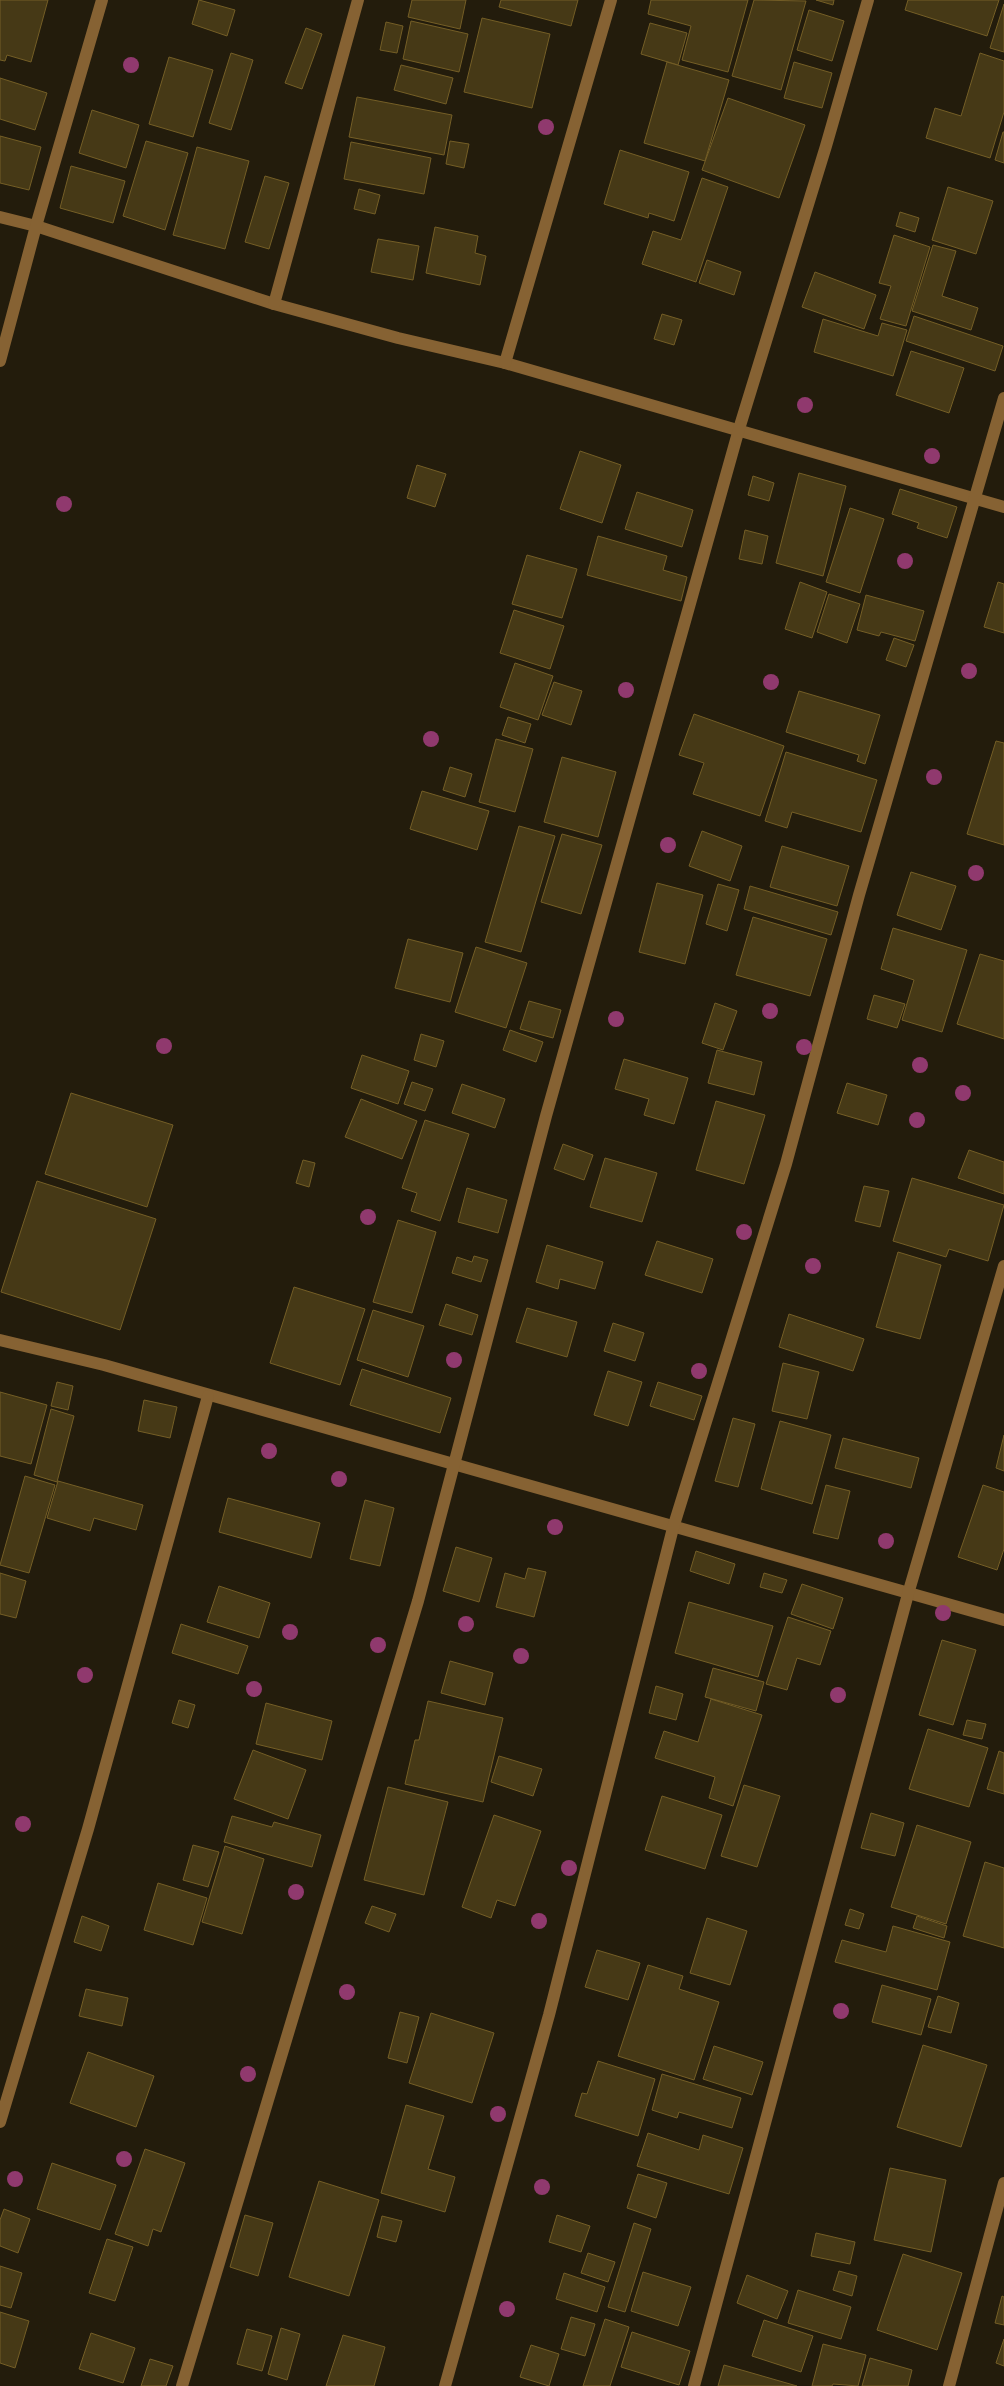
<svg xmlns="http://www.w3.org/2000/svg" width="1004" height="2386" font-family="'Fira Sans',sans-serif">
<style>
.building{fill:#463916;stroke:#745e26}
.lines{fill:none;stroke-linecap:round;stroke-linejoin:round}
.minor{stroke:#866233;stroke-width:12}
.tree{fill:#90396e}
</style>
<rect width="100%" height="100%" fill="#231c0c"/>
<g class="building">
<polygon points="0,0 48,0 31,62 7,55 5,61 0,60"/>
<polygon points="199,0 235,10 227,36 192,24"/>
<polygon points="412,0 466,0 460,29 408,17"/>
<polygon points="501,0 578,0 571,26 499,7"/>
<polygon points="651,0 748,0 728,72 682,60 691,26 648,14"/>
<polygon points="754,0 806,1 781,90 732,76"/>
<polygon points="816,0 834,0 833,5"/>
<polygon points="908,0 999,0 987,36 905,10"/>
<polygon points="1004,4 1004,52 990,48"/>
<polygon points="809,10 844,21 832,61 797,50"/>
<polygon points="482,18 550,34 532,108 464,92"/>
<polygon points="411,21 468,34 459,72 403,59"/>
<polygon points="386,22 403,26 397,53 380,50"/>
<polygon points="650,23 687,33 678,65 641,54"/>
<polygon points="306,28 322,34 302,89 285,83"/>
<polygon points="231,53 253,60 231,130 209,123"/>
<polygon points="980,53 1004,61 1004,112 990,158 926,138 935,108 961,116"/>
<polygon points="169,57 213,70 193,137 149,124"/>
<polygon points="667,62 729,80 705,161 644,143"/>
<polygon points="794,62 832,73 822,108 784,98"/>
<polygon points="401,65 453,78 446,104 394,90"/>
<polygon points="0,78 47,93 35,130 0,119"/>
<polygon points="357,97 452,115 444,155 349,137"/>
<polygon points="728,98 805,125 779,198 702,170"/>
<polygon points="92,110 139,125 126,168 79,153"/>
<polygon points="1003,132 1004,132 1004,163 995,160"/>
<polygon points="0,136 41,147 29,190 0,183"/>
<polygon points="146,141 188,153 165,230 123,216"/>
<polygon points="450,141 469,144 464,168 446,164"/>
<polygon points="351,142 431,158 424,194 344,179"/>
<polygon points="197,147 249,161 225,249 173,235"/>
<polygon points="620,150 689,172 674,221 649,213 648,218 604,204"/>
<polygon points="71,166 125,181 113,223 60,208"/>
<polygon points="265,176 289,183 269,249 245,242"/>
<polygon points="702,178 728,187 696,282 642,264 653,231 681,240"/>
<polygon points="948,187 993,201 976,254 932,240"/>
<polygon points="359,189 380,195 375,214 354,209"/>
<polygon points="900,212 919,218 915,232 896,226"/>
<polygon points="435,227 478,236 475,253 486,256 480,285 426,273"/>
<polygon points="894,235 930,247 906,326 880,319 891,286 879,283"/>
<polygon points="378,239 419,246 413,280 371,272"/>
<polygon points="933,245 956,251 942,296 978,308 971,330 912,311"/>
<polygon points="707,260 741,272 734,295 699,283"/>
<polygon points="815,272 876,295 864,329 802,307"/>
<polygon points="662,314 682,320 674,345 654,339"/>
<polygon points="914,316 1003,346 995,371 906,341"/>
<polygon points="823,319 878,336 882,323 907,330 893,376 814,352"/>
<polygon points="911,351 964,368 949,413 896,395"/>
<polygon points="580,451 621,465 602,523 560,509"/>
<polygon points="417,465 446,474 435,507 407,498"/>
<polygon points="799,473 846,486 823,576 776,563"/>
<polygon points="753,476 774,483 769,501 748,495"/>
<polygon points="900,489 957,507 947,538 917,528 919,523 892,514"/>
<polygon points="637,492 693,510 682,547 625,529"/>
<polygon points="850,508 884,519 860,593 826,582"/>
<polygon points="745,530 768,536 762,564 739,559"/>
<polygon points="598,536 667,556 663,570 687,577 681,601 587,575"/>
<polygon points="527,555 577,569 562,618 512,604"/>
<polygon points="800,582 827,592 812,638 785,629"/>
<polygon points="998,582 1004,584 1004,633 984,627"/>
<polygon points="829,594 860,604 847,643 817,632"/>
<polygon points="866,595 924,611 915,641 881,632 879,636 857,630"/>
<polygon points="514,610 564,626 550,669 500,653"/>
<polygon points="894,638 914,645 906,667 886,660"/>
<polygon points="515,663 553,676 538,720 500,707"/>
<polygon points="554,682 582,691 571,725 542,715"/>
<polygon points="799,691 880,715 865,764 857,761 859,755 786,732"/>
<polygon points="694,714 784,746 760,816 693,794 704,763 679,755"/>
<polygon points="508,717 531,724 525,743 502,735"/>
<polygon points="496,739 533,749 515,812 479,802"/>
<polygon points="996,741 1004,743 1004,845 967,834"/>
<polygon points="786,752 877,780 861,832 792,812 787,828 765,821"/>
<polygon points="562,757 616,772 598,837 544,822"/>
<polygon points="450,767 472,774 465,797 443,790"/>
<polygon points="422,791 489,811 477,850 410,829"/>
<polygon points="519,826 555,836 521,952 485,942"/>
<polygon points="702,831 742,846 730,881 689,866"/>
<polygon points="562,834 602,845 581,914 541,902"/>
<polygon points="782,846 849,866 837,906 770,887"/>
<polygon points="911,872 956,886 941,930 897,915"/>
<polygon points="657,883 703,895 685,964 639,952"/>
<polygon points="718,884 739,890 727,931 706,924"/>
<polygon points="750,886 838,912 831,935 744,909"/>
<polygon points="753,917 827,939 810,996 736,975"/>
<polygon points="893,928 967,950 942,1032 902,1020 914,980 881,969"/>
<polygon points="408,939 463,953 450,1002 395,988"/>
<polygon points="476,947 527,963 506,1028 455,1012"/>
<polygon points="980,954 1004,961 1004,1039 957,1024"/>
<polygon points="874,995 905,1004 897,1028 867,1019"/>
<polygon points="529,1001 561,1010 553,1038 520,1029"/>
<polygon points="715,1003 737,1011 723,1050 702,1043"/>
<polygon points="510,1030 543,1042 536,1062 503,1050"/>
<polygon points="421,1034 444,1041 436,1067 414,1060"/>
<polygon points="717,1050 762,1062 754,1095 708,1083"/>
<polygon points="362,1055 409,1071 398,1104 351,1088"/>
<polygon points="624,1059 688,1078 674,1124 644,1115 649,1099 615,1089"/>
<polygon points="412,1082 433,1089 425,1111 404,1104"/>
<polygon points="847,1083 887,1095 878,1125 837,1113"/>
<polygon points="462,1084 505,1099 495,1128 452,1113"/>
<polygon points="71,1093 173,1125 147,1207 45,1174"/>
<polygon points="361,1099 417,1121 402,1159 345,1137"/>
<polygon points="716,1101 765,1115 744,1184 696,1170"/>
<polygon points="425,1120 469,1134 440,1221 411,1211 417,1193 402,1188"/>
<polygon points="563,1144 593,1155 584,1180 554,1169"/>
<polygon points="969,1150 1004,1162 1004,1194 958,1178"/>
<polygon points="605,1158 657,1173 642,1222 590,1207"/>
<polygon points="303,1160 315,1163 309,1187 296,1183"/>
<polygon points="912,1178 1004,1205 988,1261 949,1249 946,1257 893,1241"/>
<polygon points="37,1181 156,1219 120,1330 1,1292"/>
<polygon points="864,1186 889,1191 880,1227 855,1221"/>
<polygon points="467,1188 507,1200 498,1233 458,1222"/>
<polygon points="398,1220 436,1232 412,1313 373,1302"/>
<polygon points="657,1241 713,1259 702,1293 645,1275"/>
<polygon points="547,1245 603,1262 595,1289 560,1279 558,1289 536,1282"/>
<polygon points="898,1252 941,1265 920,1339 876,1327"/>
<polygon points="474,1256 488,1260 481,1282 452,1273 457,1257 472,1262"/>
<polygon points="294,1287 365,1309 340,1385 270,1363"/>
<polygon points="446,1304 478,1315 472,1335 439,1325"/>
<polygon points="527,1308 577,1322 567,1357 516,1342"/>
<polygon points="373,1310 424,1326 408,1377 357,1360"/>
<polygon points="789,1314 864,1339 853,1371 779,1347"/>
<polygon points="613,1323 644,1333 635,1361 604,1351"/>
<polygon points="783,1363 819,1372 807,1419 772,1411"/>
<polygon points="362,1369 451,1398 440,1433 350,1405"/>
<polygon points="608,1371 642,1382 628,1426 594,1415"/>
<polygon points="57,1382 73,1386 68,1410 51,1406"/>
<polygon points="658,1382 702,1396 694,1420 650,1406"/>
<polygon points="0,1392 47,1405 31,1464 0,1456"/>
<polygon points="144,1400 177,1407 170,1438 138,1431"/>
<polygon points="51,1409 74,1416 57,1482 34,1475"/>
<polygon points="733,1418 755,1424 738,1487 715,1481"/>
<polygon points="780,1421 831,1435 812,1504 761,1489"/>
<polygon points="1004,1435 1004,1471 996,1468"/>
<polygon points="843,1438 919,1458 911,1488 835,1468"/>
<polygon points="25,1476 55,1485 29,1573 0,1565"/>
<polygon points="58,1481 143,1505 136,1530 94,1518 90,1531 47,1518"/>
<polygon points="826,1485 850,1491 838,1539 813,1533"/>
<polygon points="983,1485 1004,1492 1004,1549 997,1570 958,1557"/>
<polygon points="228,1498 320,1523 311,1558 219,1532"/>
<polygon points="365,1500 394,1508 380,1566 350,1559"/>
<polygon points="456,1547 492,1558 479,1602 443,1591"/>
<polygon points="696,1551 735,1564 729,1584 690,1571"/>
<polygon points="528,1568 546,1572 534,1617 496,1607 505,1573 525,1579"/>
<polygon points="0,1573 26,1581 16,1618 0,1614"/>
<polygon points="764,1573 787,1580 782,1593 760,1587"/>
<polygon points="802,1584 843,1598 833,1629 791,1614"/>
<polygon points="219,1586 270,1603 259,1638 207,1622"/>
<polygon points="689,1602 773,1626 758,1677 675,1653"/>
<polygon points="788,1617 831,1631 820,1665 797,1658 787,1690 766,1684"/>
<polygon points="181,1624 248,1646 238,1674 172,1653"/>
<polygon points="942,1640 976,1650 953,1725 919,1715"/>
<polygon points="450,1661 493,1673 485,1705 441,1693"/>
<polygon points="713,1668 764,1682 756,1711 705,1697"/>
<polygon points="656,1686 683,1694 676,1720 649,1713"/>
<polygon points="711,1699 762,1715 733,1806 709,1798 715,1777 655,1758 664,1731 698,1742"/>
<polygon points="179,1700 195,1705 188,1728 172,1723"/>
<polygon points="428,1701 503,1718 483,1802 405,1784 415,1740 419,1740"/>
<polygon points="266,1703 332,1721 322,1760 256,1744"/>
<polygon points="967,1720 986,1724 982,1739 963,1735"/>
<polygon points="928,1729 988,1748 969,1807 909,1789"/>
<polygon points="253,1750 306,1770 288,1819 234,1799"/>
<polygon points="999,1751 1004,1753 1004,1794 987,1789"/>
<polygon points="499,1756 542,1769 533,1796 491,1782"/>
<polygon points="744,1785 780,1796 757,1867 721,1856"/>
<polygon points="388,1787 448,1802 424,1895 364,1880"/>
<polygon points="662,1796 722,1815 705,1869 645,1850"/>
<polygon points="871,1813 904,1823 895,1856 861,1848"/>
<polygon points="494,1815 541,1831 515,1906 497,1900 491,1918 462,1907"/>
<polygon points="232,1816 272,1827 274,1822 321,1835 312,1867 224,1842"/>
<polygon points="917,1825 971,1842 946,1924 891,1907"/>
<polygon points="193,1845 219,1852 208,1887 183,1880"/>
<polygon points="225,1846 264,1859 242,1934 202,1922"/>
<polygon points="985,1862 1004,1868 1004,1948 963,1936"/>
<polygon points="158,1883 207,1898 193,1945 144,1930"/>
<polygon points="372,1906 396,1914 389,1932 365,1923"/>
<polygon points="850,1909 864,1914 859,1929 845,1925"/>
<polygon points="82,1916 109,1926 101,1951 74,1942"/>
<polygon points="917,1916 947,1926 944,1938 913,1928"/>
<polygon points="707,1918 747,1931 730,1985 690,1973"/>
<polygon points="893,1926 950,1942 937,1990 835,1962 842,1940 886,1952"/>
<polygon points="597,1950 640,1963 628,2000 585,1987"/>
<polygon points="648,1965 683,1976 679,1989 719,2002 694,2080 618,2056"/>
<polygon points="882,1985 931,1999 921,2035 872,2022"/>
<polygon points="86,1989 128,1998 122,2026 79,2016"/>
<polygon points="938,1996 959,2003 951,2033 928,2027"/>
<polygon points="400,2012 419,2017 407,2063 388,2058"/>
<polygon points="431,2013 494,2033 472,2103 409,2083"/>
<polygon points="923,2045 987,2065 961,2147 897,2127"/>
<polygon points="714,2046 763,2062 752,2095 703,2079"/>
<polygon points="88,2052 154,2076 136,2127 70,2103"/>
<polygon points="598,2061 655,2079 638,2136 575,2116 582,2093 587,2094"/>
<polygon points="662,2074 741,2098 732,2128 679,2112 677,2118 652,2110"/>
<polygon points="406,2105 444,2116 428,2169 455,2177 445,2212 381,2193"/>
<polygon points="648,2133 699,2150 703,2135 743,2148 729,2194 637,2166"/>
<polygon points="145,2149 185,2163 161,2232 153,2229 148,2246 115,2234"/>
<polygon points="52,2163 116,2185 100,2230 37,2209"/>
<polygon points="890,2168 946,2180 931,2252 874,2240"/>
<polygon points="638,2174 667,2183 656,2218 627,2208"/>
<polygon points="319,2181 379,2200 349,2296 289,2277"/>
<polygon points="4,2209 30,2219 18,2253 0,2246 0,2220"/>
<polygon points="245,2215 273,2223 258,2276 230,2267"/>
<polygon points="557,2215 590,2226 581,2252 549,2242"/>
<polygon points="382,2216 402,2221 396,2242 377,2237"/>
<polygon points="634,2223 651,2229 625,2312 608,2307"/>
<polygon points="816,2233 855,2242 850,2264 811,2256"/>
<polygon points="107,2239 133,2247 115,2301 89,2293"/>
<polygon points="588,2253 615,2262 608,2282 581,2273"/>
<polygon points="903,2254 962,2273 937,2350 877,2330"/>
<polygon points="0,2266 22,2273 11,2308 0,2305"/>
<polygon points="839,2271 857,2276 852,2296 833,2290"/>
<polygon points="643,2272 691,2287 678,2326 631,2311"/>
<polygon points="564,2273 605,2287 597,2312 556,2299"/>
<polygon points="747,2275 788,2291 777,2319 737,2303"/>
<polygon points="798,2290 851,2307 841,2339 788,2323"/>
<polygon points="1002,2296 1004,2297 1004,2325 995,2323"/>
<polygon points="0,2312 29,2321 15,2368 0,2363"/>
<polygon points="571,2317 595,2324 585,2356 561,2349"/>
<polygon points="605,2319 629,2327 610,2386 583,2386"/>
<polygon points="764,2320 813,2336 801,2372 752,2356"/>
<polygon points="281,2328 300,2334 287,2380 268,2374"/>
<polygon points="247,2329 272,2336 262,2371 237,2364"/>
<polygon points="632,2332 690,2351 679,2385 621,2367"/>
<polygon points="91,2333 135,2348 123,2383 79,2369"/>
<polygon points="343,2335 385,2347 374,2386 326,2386"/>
<polygon points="1004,2339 1004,2366 996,2363"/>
<polygon points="823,2344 866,2355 858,2386 833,2384 832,2386 812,2386"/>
<polygon points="531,2345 559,2354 549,2386 520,2377"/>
<polygon points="870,2358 912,2370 908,2386 862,2386"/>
<polygon points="150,2359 173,2366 166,2386 141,2386"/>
<polygon points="724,2365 797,2386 718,2386"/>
</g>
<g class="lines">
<g class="minor">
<polyline points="0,217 36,226 274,304 398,338 505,363 1004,507"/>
<polyline points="274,304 358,0"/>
<polyline points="0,361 36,226 102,0"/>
<polyline points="505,363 611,0"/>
<polyline points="0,1340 104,1365 1004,1620"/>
<polyline points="0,2122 88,1829 208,1396"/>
<polyline points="182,2386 418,1601 546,1116 739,429 826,146 868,0"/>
<polyline points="445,2386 549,2015 673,1528 786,1164 859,895 1004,398"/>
<polyline points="694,2386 908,1594 1004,1266"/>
<polyline points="949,2386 1004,2183"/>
</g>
</g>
<g class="tree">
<circle cx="131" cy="65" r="8"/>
<circle cx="546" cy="127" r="8"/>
<circle cx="805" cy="405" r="8"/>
<circle cx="932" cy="456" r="8"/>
<circle cx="64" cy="504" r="8"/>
<circle cx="905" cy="561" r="8"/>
<circle cx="969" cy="671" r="8"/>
<circle cx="771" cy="682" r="8"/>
<circle cx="626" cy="690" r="8"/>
<circle cx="431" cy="739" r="8"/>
<circle cx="934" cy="777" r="8"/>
<circle cx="668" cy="845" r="8"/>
<circle cx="976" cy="873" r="8"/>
<circle cx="770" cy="1011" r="8"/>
<circle cx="616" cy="1019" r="8"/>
<circle cx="164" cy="1046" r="8"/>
<circle cx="804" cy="1047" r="8"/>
<circle cx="920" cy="1065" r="8"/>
<circle cx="963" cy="1093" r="8"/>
<circle cx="917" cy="1120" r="8"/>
<circle cx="368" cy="1217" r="8"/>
<circle cx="744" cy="1232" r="8"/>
<circle cx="813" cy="1266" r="8"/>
<circle cx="454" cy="1360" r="8"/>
<circle cx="699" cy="1371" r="8"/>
<circle cx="269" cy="1451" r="8"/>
<circle cx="339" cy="1479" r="8"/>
<circle cx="555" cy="1527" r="8"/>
<circle cx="886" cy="1541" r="8"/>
<circle cx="943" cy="1613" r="8"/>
<circle cx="466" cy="1624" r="8"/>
<circle cx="290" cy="1632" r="8"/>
<circle cx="378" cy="1645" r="8"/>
<circle cx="521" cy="1656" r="8"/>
<circle cx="85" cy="1675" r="8"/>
<circle cx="254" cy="1689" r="8"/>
<circle cx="838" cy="1695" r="8"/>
<circle cx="23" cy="1824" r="8"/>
<circle cx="569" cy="1868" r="8"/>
<circle cx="296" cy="1892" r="8"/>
<circle cx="539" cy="1921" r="8"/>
<circle cx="347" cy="1992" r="8"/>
<circle cx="841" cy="2011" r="8"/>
<circle cx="248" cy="2074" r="8"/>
<circle cx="498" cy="2114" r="8"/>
<circle cx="124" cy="2159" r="8"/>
<circle cx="15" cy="2179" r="8"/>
<circle cx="542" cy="2187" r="8"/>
<circle cx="507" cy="2309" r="8"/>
</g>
</svg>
